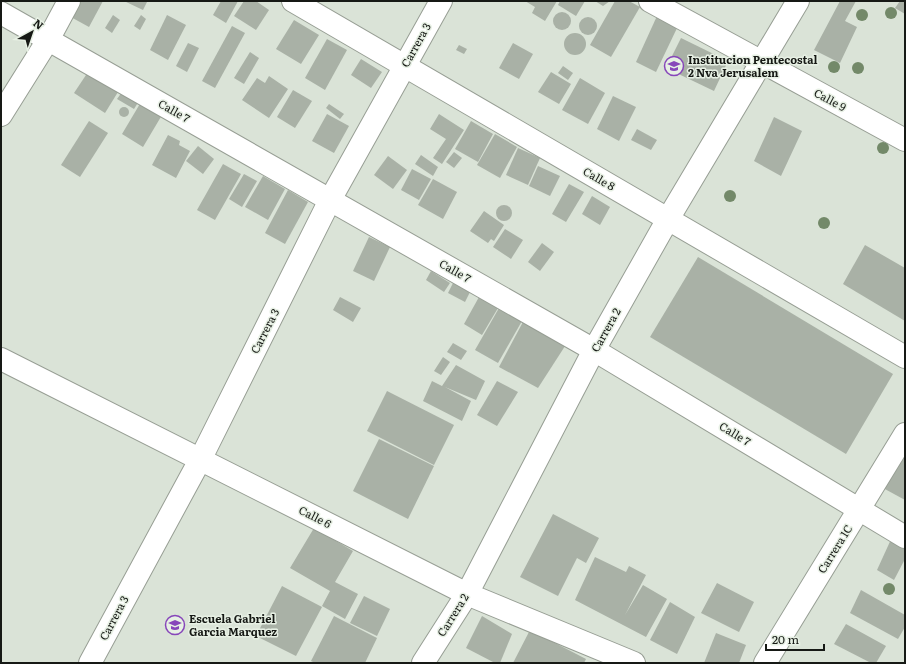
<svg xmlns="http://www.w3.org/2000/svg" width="906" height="664" font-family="Literata,serif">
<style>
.building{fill:#a9b1a6}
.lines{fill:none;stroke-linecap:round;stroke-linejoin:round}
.minor-casing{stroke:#979e94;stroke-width:24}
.minor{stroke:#fff;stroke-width:22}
.tree{fill:#738969}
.labels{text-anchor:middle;stroke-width:3;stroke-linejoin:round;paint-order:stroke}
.street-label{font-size:11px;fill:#161915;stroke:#e7f0e4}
.poi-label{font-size:11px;font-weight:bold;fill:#161915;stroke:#e7f0e4;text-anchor:start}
</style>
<rect width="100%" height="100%" fill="#dae3d7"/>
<g class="building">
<polygon points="76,1 103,1 89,27 69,16"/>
<polygon points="124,1 144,1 147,2 143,10"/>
<polygon points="221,1 238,1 226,23 213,15"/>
<polygon points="244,1 256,1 269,10 256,30 234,16"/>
<polygon points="525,1 557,1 545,21 532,13 535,7"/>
<polygon points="560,1 585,1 576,16 558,5"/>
<polygon points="595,1 610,1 603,6"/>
<polygon points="615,1 629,1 640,7 611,57 590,45"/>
<polygon points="840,1 856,1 845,21 857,27 840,63 814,50"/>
<polygon points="900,1 905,1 905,14 895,8"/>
<circle cx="562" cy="21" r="9"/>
<polygon points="113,15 120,20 112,33 105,28"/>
<polygon points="141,15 146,19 140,30 134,26"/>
<polygon points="167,15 186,25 168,60 150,50"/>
<polygon points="657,16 678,26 656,72 636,62"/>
<circle cx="588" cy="26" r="9"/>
<polygon points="294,20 319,35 301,64 276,49"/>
<polygon points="232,26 245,33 215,88 202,81"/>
<circle cx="575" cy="44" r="11"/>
<polygon points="681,38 728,61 714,91 666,68"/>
<polygon points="327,39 347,50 325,90 305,78"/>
<polygon points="188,43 199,48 187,72 176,66"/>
<polygon points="513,43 533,54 519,79 499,68"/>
<polygon points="459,45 467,49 464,54 456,50"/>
<polygon points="250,52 259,58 244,84 234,78"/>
<polygon points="361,59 382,72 371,88 351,75"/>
<polygon points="563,66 573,73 568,80 558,73"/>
<polygon points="88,72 118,92 105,113 74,93"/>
<polygon points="551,72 571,84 559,104 538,92"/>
<polygon points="269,76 288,89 269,118 242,100 257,78 265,83"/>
<polygon points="580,78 605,93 588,124 562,110"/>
<polygon points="293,90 312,101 295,128 277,117"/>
<polygon points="122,92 139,101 134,109 117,99"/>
<polygon points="613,96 636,107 619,141 597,129"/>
<polygon points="141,102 162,115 143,147 122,134"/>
<polygon points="329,104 344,114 340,119 326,108"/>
<circle cx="124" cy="112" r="5"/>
<polygon points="327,114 349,126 334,153 312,141"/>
<polygon points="439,114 464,130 442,164 433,158 446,139 430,129"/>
<polygon points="774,117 802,131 781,176 754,161"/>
<polygon points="89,121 108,133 80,177 61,165"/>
<polygon points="471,121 493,134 478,162 455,149"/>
<polygon points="637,129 657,140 651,150 631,140"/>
<polygon points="495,134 517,147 500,178 477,165"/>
<polygon points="168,135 180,141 179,145 190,151 176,178 152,165"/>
<polygon points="198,146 214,159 203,174 186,161"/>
<polygon points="518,148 540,158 528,185 506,175"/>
<polygon points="454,152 462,158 454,168 446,162"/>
<polygon points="421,155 438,167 433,176 415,164"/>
<polygon points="388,156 407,170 393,189 374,175"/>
<polygon points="223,164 241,174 215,220 197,210"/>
<polygon points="538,166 560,176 550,196 529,186"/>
<polygon points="412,169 431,179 419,200 401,190"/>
<polygon points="244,174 257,181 242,207 229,199"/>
<polygon points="263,176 285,189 268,220 245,207"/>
<polygon points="433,179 457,192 443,219 418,205"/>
<polygon points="569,184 584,192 566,222 552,214"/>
<polygon points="288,190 308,202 285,244 265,233"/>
<polygon points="592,196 610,207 600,225 582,214"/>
<circle cx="504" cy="213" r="8"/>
<polygon points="484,211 504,225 494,241 491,239 488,243 470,231"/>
<polygon points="505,229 523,240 511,259 493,247"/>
<polygon points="369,237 390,247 374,281 353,271"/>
<polygon points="542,243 554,252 540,271 528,262"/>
<polygon points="865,245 905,268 905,321 843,284"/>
<polygon points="698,257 893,374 846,454 650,337"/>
<polygon points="431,271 450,283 444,292 426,280"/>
<polygon points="453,283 470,292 465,302 448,293"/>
<polygon points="340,297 361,308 353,322 333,310"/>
<polygon points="479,297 498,308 482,335 464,324"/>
<polygon points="499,308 522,321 498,363 475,350"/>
<polygon points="524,320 567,343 538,388 499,367"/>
<polygon points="453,343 467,351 461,360 447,352"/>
<polygon points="443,357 450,362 441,375 434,371"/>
<polygon points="456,365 485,381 476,400 445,387 471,401 462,421 423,401 432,381 442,386"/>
<polygon points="497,381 518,392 497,426 477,415"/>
<polygon points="387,391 454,425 434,465 367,431"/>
<polygon points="379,439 434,466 408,519 353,491"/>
<polygon points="905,449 905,500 883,488"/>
<polygon points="553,514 599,538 586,563 577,558 558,596 520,577"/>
<polygon points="314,528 353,551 335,582 358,594 345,619 322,606 330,591 290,568"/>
<polygon points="893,535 905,543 905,559 894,580 877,570"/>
<polygon points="595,557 626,572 629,566 646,575 625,615 643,585 667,599 646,637 575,600"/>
<polygon points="717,583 754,602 739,632 701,613"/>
<polygon points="282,586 322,607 296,656 256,636"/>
<polygon points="861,590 905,615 905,627 898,639 850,613"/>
<polygon points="364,596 390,609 377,636 350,623"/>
<polygon points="670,602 695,617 677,654 650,640"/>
<polygon points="334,616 377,638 365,663 315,663 311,661"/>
<polygon points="482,616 512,634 500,663 495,663 466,648"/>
<polygon points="846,624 886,646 876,663 871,663 834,644"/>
<polygon points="530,630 586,659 584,663 513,663"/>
<polygon points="716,633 746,645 739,663 704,663"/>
</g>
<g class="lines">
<g class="minor-casing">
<g id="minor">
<polyline points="293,1 905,357"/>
<polyline points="650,1 905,140"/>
<polyline points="1,13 594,350 905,537"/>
<polyline points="1,115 48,40 69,1"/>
<polyline points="1,359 467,594 634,663"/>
<polyline points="90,663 200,460 330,200 441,1"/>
<polyline points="423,663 467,594 594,350 668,219 798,1"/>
<polyline points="765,663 905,434"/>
</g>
</g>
<use href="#minor" class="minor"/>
</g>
<g class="tree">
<circle cx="891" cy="13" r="6"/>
<circle cx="862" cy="15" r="6"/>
<circle cx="834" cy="67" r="6"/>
<circle cx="858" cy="68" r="6"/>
<circle cx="883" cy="148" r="6"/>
<circle cx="730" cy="196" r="6"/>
<circle cx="824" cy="223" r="6"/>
<circle cx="889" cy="589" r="6"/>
</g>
<defs>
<g id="school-ring" transform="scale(1)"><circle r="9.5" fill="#e7f0e4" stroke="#8746ba" stroke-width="1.5"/><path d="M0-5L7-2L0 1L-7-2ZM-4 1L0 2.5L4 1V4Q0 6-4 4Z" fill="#8746ba"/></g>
</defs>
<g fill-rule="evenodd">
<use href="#school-ring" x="674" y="66"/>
<use href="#school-ring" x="175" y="625"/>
</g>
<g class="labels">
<g class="street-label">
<text transform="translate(416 45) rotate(-61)" y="4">Carrera 3</text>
<text transform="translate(830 100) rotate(28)" y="4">Calle 9</text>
<text transform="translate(174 111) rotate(30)" y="4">Calle 7</text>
<text transform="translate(599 179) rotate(30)" y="4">Calle 8</text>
<text transform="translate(455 271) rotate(30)" y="4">Calle 7</text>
<text transform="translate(606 330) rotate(-61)" y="4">Carrera 2</text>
<text transform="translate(265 331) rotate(-63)" y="4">Carrera 3</text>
<text transform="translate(735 434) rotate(31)" y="4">Calle 7</text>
<text transform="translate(315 517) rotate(27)" y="4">Calle 6</text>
<text transform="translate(835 549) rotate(-58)" y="4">Carrera 1C</text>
<text transform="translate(453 615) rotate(-58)" y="4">Carrera 2</text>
<text transform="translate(114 618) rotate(-62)" y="4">Carrera 3</text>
</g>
<g class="poi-label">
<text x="688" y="64">Institucion Pentecostal<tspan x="688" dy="13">2 Nva Jerusalem</tspan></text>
<text x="189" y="623">Escuela Gabriel<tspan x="189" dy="13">Garcia Marquez</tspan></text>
</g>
</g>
<rect width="906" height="664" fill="none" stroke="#161915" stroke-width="4"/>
<g transform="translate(32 32) rotate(40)" stroke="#e7f0e4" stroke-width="3" paint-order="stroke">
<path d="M0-3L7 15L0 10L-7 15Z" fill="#161915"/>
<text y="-6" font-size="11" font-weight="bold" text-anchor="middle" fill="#161915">N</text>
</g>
<path d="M766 644v6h58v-6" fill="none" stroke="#161915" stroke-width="2"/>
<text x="772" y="644" font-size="12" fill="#161915" stroke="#e7f0e4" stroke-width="3" paint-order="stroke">20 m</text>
</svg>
